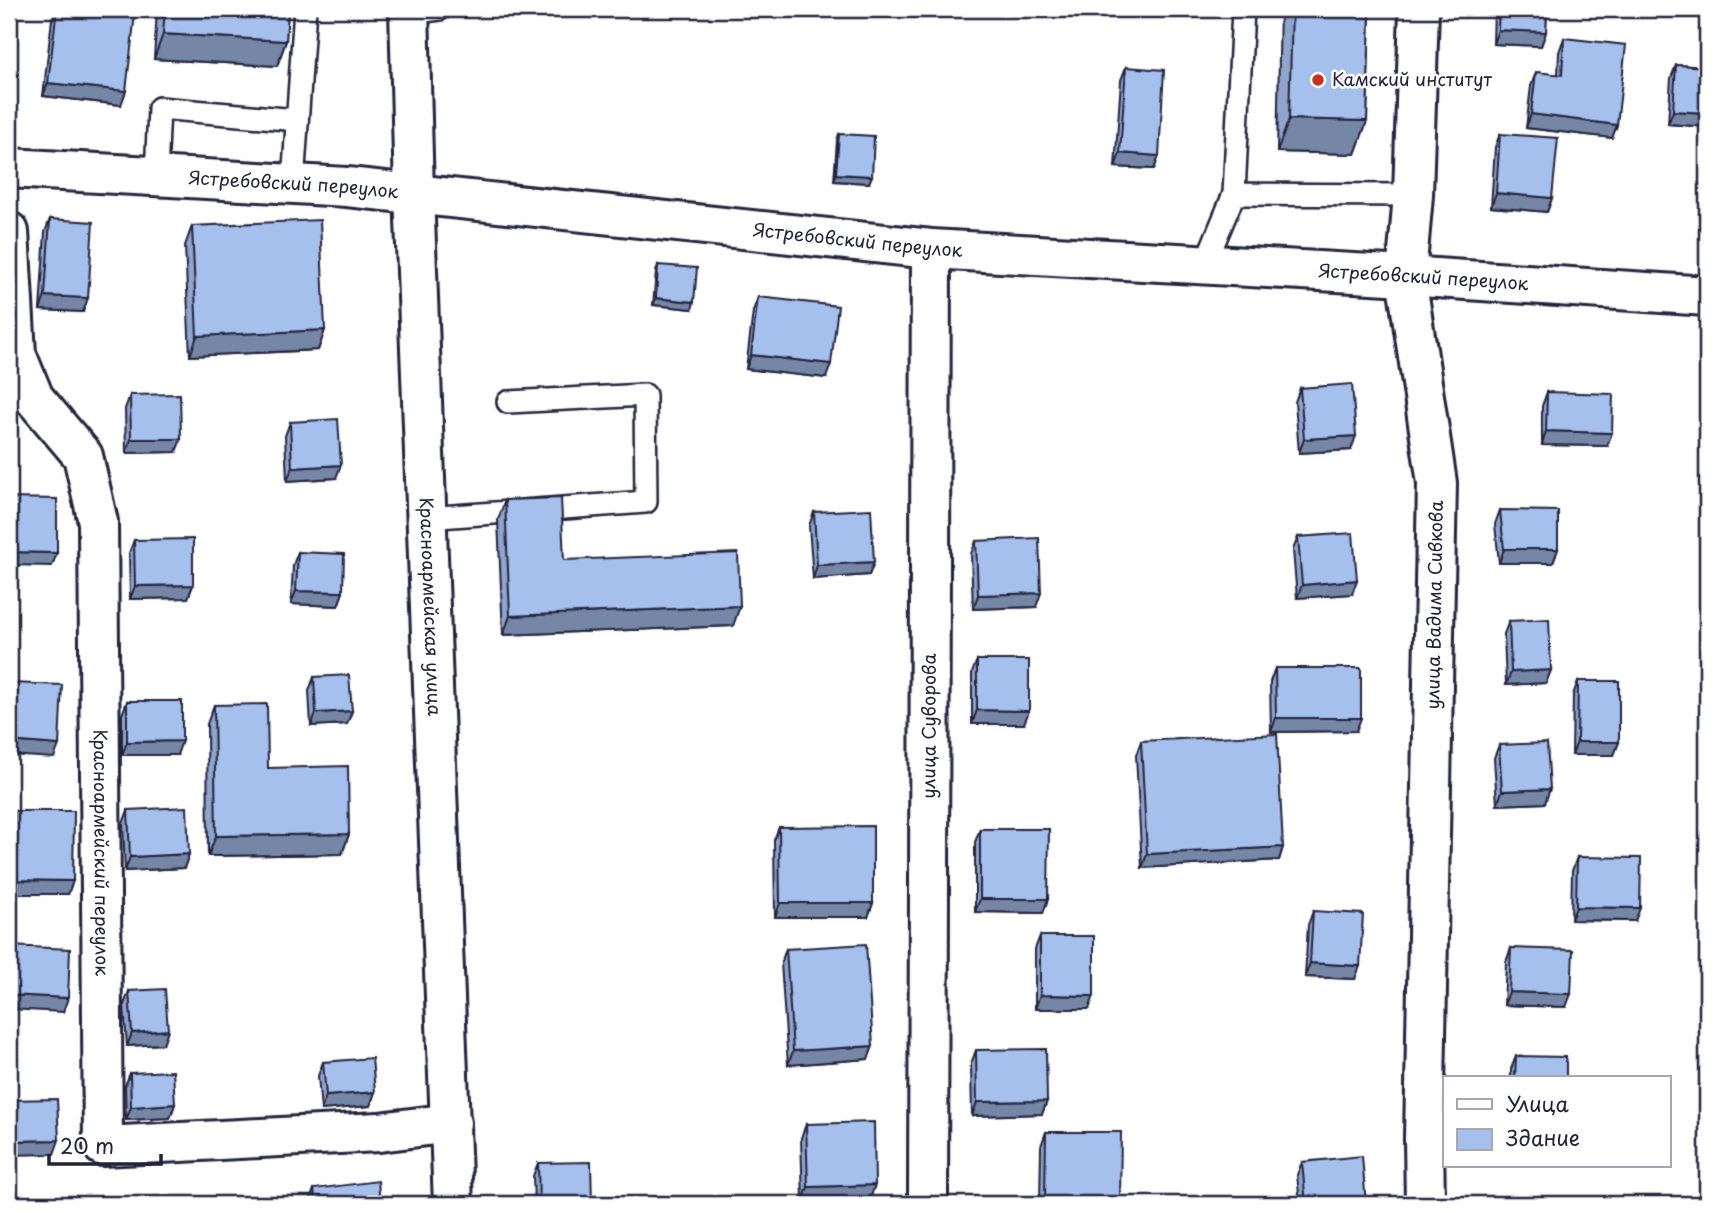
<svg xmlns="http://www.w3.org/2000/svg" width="1716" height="1213" font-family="'Playpen Sans',sans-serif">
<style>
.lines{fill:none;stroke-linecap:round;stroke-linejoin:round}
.lane-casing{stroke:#22223b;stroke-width:26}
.street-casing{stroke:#22223b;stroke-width:44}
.secondary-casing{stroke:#22223b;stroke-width:44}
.lane{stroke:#fff;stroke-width:21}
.street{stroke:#fff;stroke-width:38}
.secondary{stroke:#fff;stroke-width:38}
.wall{fill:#8fa5cc;stroke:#22223b;stroke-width:2}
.shaded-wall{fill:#7486a6;stroke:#22223b;stroke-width:2}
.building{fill:#a6c0ed;stroke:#22223b;stroke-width:2}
.poi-dot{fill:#c8321e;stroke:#fff;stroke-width:2.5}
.labels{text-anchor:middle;stroke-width:5;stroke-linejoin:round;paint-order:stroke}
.poi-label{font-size:18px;fill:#22223b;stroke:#fff;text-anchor:start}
.street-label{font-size:18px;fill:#22223b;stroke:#fff}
</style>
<rect width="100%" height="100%" fill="#fff"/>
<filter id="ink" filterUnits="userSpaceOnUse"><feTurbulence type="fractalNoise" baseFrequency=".0143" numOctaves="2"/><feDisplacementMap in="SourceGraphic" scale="14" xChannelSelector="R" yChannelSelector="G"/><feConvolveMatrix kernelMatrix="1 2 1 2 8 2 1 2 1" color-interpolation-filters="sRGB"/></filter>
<g filter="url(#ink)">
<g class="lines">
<g class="lane-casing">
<g id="lane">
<polyline points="1243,9 1234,194 1413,195"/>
<polyline points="409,13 440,9"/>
<polyline points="156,175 159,108 297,120"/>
<polyline points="293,183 305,9"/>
<polyline points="1205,264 1234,194"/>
<polyline points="426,518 646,502 645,395 508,402"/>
</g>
</g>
<g class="street-casing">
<g id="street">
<polyline points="1419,9 1413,195 1406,276 1437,483 1424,1138 1425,1204"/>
<path id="s1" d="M 9,168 L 347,187 L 931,249 L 1406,276 L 1707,296"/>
<path id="s2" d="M 9,232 L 16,354 L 34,398 L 83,456 L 98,522 L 103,1146 L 379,1132 L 451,1123"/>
<path id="s3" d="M 928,1204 L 931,249"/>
</g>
</g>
<g class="secondary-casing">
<g id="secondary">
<path id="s4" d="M 409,9 L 414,193 L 453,1204"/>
</g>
</g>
<use href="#lane" class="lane"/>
<use href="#street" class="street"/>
<use href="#secondary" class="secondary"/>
</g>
<g class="wall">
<polygon points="56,9 88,9 121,105 43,96 52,19"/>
<polygon points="157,9 288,9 286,41 277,66 154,59"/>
<polygon points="1280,9 1370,9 1367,121 1355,154 1277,152"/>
<polygon points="1494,9 1547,9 1546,32 1541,46 1493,44"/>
<polygon points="1564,38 1617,125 1612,138 1526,128 1531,86 1536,72 1558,75 1559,52"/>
<polygon points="1676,65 1707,67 1707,127 1668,124 1671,78"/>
<polygon points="1126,67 1159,156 1154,169 1115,167 1121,80"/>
<polygon points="839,134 869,183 834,181 837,140"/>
<polygon points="1500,134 1552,198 1547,212 1491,207 1495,147"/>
<polygon points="50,219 83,312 40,310 45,232"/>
<polygon points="192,226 325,330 318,350 190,356 185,246"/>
<polygon points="658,265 692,309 653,305 656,272"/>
<polygon points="758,297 826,378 746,369 753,311"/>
<polygon points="1300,388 1351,450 1299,453 1295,402"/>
<polygon points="1547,392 1607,446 1542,445 1542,406"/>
<polygon points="130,395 176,452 126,453 125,409"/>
<polygon points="290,422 336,478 287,481 285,436"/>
<polygon points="505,500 564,560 733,626 503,635 498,520"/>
<polygon points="1500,510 1558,549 1553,563 1499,563 1495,524"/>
<polygon points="814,512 874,562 869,575 813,579 809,526"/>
<polygon points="1298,537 1352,594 1297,598 1293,550"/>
<polygon points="134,540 193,585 188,598 130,599 129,553"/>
<polygon points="976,541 1036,607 973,609 971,554"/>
<polygon points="298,552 343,592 338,606 291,604 293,565"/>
<polygon points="1509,621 1551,670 1546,683 1506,685 1504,634"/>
<polygon points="977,660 1024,724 972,724 972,673"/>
<polygon points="1275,668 1356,731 1271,732 1270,682"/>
<polygon points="314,677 352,711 347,724 311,726 309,691"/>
<polygon points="1578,681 1619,742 1614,755 1572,755 1573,695"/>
<polygon points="127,701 177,755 122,755 122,715"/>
<polygon points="214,705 268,768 349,834 342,854 208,856 207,724"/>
<polygon points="1141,741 1283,847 1279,860 1142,868 1136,755"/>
<polygon points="1499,745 1545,803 1497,805 1494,758"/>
<polygon points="128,810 189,854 184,868 125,871 123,824"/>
<polygon points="15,811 68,894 9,894 10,824"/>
<polygon points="779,827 873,903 868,917 775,917 774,840"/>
<polygon points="980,829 1048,899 1043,913 975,912 975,842"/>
<polygon points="1577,857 1635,921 1571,920 1572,871"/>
<polygon points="1313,911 1355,979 1305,977 1308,925"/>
<polygon points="1040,936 1089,1009 1035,1009 1035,949"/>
<polygon points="1511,948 1566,1007 1504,1005 1506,962"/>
<polygon points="786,949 873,1046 868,1059 788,1065 781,963"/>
<polygon points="129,991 163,1044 127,1046 124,1005"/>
<polygon points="976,1050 1047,1101 1042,1114 972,1116 971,1064"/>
<polygon points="1516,1056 1566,1078 1511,1078 1511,1069"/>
<polygon points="323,1062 375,1092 370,1106 321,1110 318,1076"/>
<polygon points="130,1073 175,1104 170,1118 126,1120 125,1086"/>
<polygon points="806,1124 870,1199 803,1201 801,1138"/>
<polygon points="1046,1132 1120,1200 1119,1204 1040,1204 1041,1146"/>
<polygon points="1302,1162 1366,1204 1300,1204 1297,1175"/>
<polygon points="538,1163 592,1204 534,1204 533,1176"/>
<polygon points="314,1189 380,1204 309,1204"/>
</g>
<g class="shaded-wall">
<polygon points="1498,30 1546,32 1541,46 1493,44"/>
<polygon points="163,34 286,41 277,66 154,59"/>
<polygon points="48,83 126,91 121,105 43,96"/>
<polygon points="1673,111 1707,113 1707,127 1668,124"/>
<polygon points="1531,114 1617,125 1612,138 1526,128"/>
<polygon points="1289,119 1367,121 1355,154 1277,152"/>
<polygon points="1120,153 1159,156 1154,169 1115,167"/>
<polygon points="836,174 872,176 869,183 834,181"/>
<polygon points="1496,193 1552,198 1547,212 1491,207"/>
<polygon points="45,296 88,298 83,312 40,310"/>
<polygon points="656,298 694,302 692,309 653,305"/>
<polygon points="325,330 318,350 190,356 197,336"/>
<polygon points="751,355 831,364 826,378 746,369"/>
<polygon points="1546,431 1612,433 1607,446 1542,445"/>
<polygon points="1356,436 1351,450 1299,453 1304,439"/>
<polygon points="131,439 181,439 176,452 126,453"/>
<polygon points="341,465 336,478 287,481 292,468"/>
<polygon points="1504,549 1558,549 1553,563 1499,563"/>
<polygon points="9,552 57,553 52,566 9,565"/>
<polygon points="874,562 869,575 813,579 817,565"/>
<polygon points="1357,580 1352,594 1297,598 1302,585"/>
<polygon points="193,585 188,598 130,599 135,586"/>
<polygon points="296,591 343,592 338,606 291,604"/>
<polygon points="1041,593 1036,607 973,609 978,595"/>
<polygon points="740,606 733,626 503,635 510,616"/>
<polygon points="1551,670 1546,683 1506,685 1511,672"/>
<polygon points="977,710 1029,711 1024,724 972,724"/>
<polygon points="352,711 347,724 311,726 316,713"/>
<polygon points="1276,718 1361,718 1356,731 1271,732"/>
<polygon points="9,741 59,745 54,758 9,755"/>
<polygon points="182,741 177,755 122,755 127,742"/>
<polygon points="1577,742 1619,742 1614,755 1572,755"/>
<polygon points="1550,789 1545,803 1497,805 1502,791"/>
<polygon points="349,834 342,854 208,856 216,836"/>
<polygon points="1283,847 1279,860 1142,868 1147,854"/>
<polygon points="189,854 184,868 125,871 130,857"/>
<polygon points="14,880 73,881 68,894 9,894"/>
<polygon points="980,899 1048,899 1043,913 975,912"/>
<polygon points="780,903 873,903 868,917 775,917"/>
<polygon points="1576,907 1640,908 1635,921 1571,920"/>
<polygon points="1310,963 1360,966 1355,979 1305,977"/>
<polygon points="1509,992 1571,994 1566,1007 1504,1005"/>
<polygon points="9,995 68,998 63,1012 9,1009"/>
<polygon points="1040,995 1094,996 1089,1009 1035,1009"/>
<polygon points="168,1030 163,1044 127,1046 132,1033"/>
<polygon points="873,1046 868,1059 788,1065 793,1051"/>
<polygon points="375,1092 370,1106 321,1110 326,1096"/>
<polygon points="1047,1101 1042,1114 972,1116 977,1102"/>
<polygon points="175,1104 170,1118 126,1120 131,1107"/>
<polygon points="59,1140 54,1154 9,1155 9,1141"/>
<polygon points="875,1185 870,1199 803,1201 808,1187"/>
<polygon points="1045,1200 1120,1200 1119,1204 1044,1204"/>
</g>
<g class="building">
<polygon points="57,9 88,9 135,14 126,91 48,83"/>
<polygon points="165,9 288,9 286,41 163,34"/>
<polygon points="1292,9 1370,9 1367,121 1289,119"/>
<polygon points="1499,9 1547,9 1546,32 1498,30"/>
<polygon points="1564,38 1626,45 1617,125 1531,114 1536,72 1562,75"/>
<polygon points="1676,65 1707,67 1707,113 1673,111"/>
<polygon points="1126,67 1164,70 1159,156 1120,153"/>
<polygon points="839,134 874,136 872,176 836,174"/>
<polygon points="1500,134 1558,138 1552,198 1496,193"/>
<polygon points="50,219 93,222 88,298 45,296"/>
<polygon points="320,220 325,330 197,336 192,226"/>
<polygon points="658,265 697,268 694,302 656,298"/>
<polygon points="758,297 838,306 831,364 751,355"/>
<polygon points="1352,384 1356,436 1304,439 1300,388"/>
<polygon points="1547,392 1613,394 1612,433 1546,431"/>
<polygon points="180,394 181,439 131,439 130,395"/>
<polygon points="338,419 341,465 292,468 290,422"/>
<polygon points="9,498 57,499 57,553 9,552"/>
<polygon points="561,498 564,560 738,553 740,606 510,616 505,500"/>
<polygon points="871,509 874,562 817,565 814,512"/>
<polygon points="1500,510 1558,511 1558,549 1504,549"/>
<polygon points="1353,533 1357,580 1302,585 1298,537"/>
<polygon points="1039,538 1041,593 978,595 976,541"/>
<polygon points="193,539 193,585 135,586 134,540"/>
<polygon points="298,552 344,554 343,592 296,591"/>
<polygon points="1549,619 1551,670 1511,672 1509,621"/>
<polygon points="977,660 1029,660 1029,711 977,710"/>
<polygon points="1275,668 1361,668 1361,718 1276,718"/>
<polygon points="349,675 352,711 316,713 314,677"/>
<polygon points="1578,681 1619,681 1619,742 1577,742"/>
<polygon points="9,683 62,685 59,745 9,741"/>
<polygon points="127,701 182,701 182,741 127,742"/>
<polygon points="267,704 268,768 348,766 349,834 216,836 214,705"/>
<polygon points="1277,734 1283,847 1147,854 1141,741"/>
<polygon points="1547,743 1550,789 1502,791 1499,745"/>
<polygon points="187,807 189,854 130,857 128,810"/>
<polygon points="15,811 74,811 73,881 14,880"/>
<polygon points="873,826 873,903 780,903 779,827"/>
<polygon points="980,829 1049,829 1048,899 980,899"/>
<polygon points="1577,857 1641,858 1640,908 1576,907"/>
<polygon points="1313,911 1363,914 1360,966 1310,963"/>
<polygon points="1040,936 1094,936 1094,996 1040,995"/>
<polygon points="866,944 873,1046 793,1051 786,949"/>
<polygon points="9,946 70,949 68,998 9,995"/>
<polygon points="1511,948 1573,950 1571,994 1509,992"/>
<polygon points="165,989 168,1030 132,1033 129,991"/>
<polygon points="1046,1049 1047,1101 977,1102 976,1050"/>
<polygon points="1516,1056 1566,1057 1566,1078 1515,1078"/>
<polygon points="372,1058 375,1092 326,1096 323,1062"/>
<polygon points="173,1071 175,1104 131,1107 130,1073"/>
<polygon points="57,1099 59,1140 9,1141 9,1100"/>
<polygon points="874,1122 875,1185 808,1187 806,1124"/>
<polygon points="1046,1132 1121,1132 1120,1200 1045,1200"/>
<polygon points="1362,1156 1366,1204 1306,1204 1302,1162"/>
<polygon points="591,1162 592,1204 539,1204 538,1163"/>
<polygon points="378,1181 380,1204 316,1204 314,1189"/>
<polygon points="1506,1198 1580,1199 1580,1204 1506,1204"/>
</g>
</g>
<circle class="poi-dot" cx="1318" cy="80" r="7"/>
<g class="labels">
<g class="poi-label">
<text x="1332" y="86">Камский институт</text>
</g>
<g class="street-label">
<text dy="6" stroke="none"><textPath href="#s1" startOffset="285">Ястребовский переулок</textPath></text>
<text dy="6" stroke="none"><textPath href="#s1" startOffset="852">Ястребовский переулок</textPath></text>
<text dy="6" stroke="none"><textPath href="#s1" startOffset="1419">Ястребовский переулок</textPath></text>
<text transform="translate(1435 605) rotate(-89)" y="6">улица Вадима Сивкова</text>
<text dy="6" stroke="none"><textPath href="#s4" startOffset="598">Красноармейская улица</textPath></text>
<text dy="6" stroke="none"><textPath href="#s3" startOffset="478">улица Суворова</textPath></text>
<text dy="6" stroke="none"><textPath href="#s2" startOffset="644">Красноармейский переулок</textPath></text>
</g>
</g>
<rect width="1716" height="1213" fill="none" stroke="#fff" stroke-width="35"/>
<rect x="18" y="18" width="1681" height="1178" fill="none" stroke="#22223b" stroke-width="2.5" filter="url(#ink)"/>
<rect x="1443" y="1076" width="228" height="91" fill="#ffffff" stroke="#a7a7b1" stroke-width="2"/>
<rect x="1457" y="1099" width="35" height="10" fill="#ffffff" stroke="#a7a7b1" stroke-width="2"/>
<text x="1506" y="1112" font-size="21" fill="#22223b">Улица</text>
<rect x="1457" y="1129" width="35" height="21" fill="#a6c0ed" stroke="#a7a7b1" stroke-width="2"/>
<text x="1506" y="1146" font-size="21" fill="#22223b">Здание</text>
<path d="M49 1154v10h112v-10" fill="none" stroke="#22223b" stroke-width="3.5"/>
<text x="60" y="1154" font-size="21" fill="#22223b" stroke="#ffffff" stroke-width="5" paint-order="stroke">20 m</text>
</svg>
